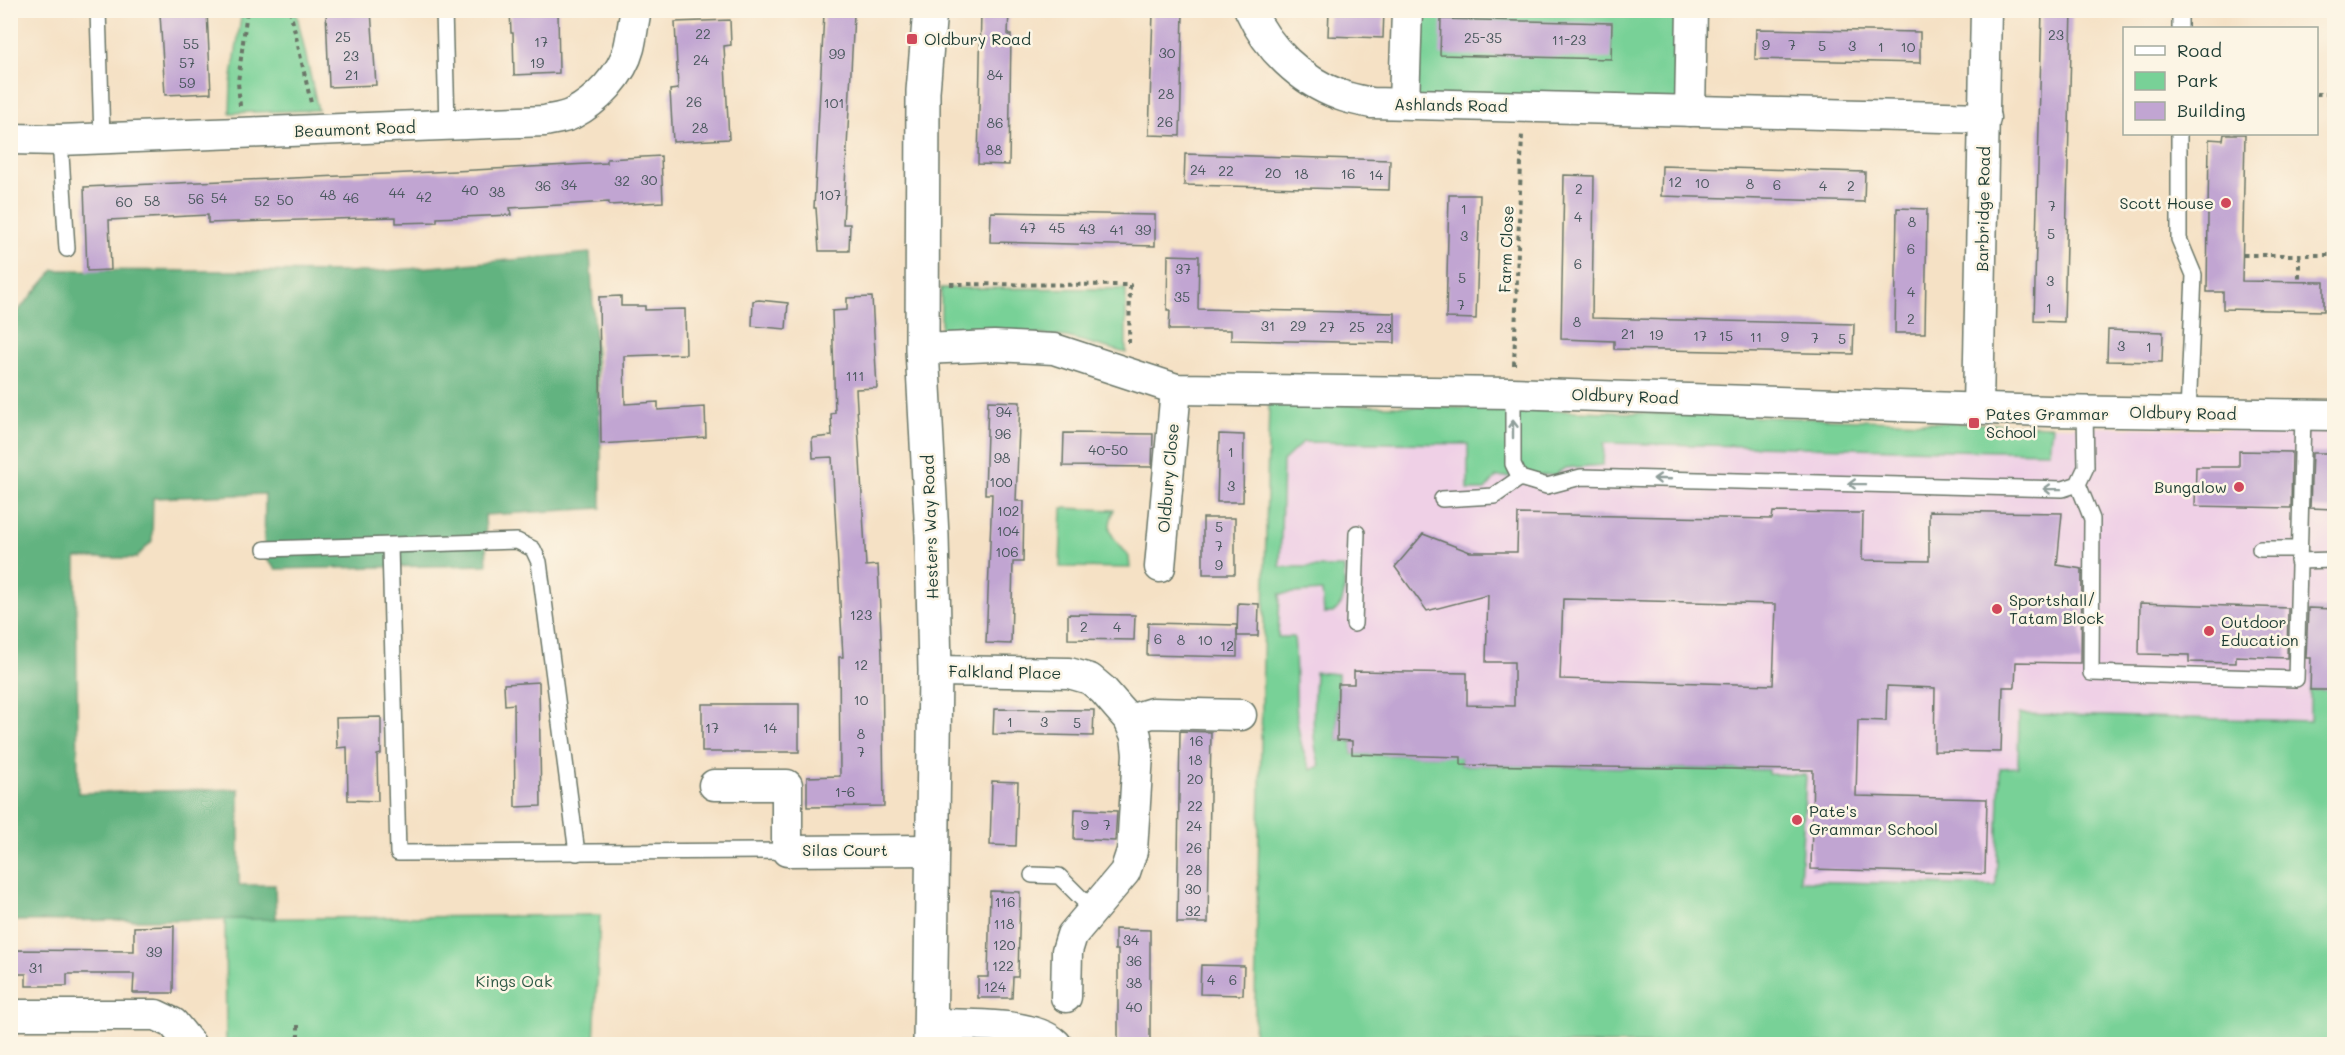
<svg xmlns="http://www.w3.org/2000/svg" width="2345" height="1055" font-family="Mali,sans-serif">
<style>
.built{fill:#efd0e6}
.green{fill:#78d197;stroke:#4c8766;stroke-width:1.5}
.forest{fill:#62b380;stroke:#40785a;stroke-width:1.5}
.building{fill:#c1a5d2;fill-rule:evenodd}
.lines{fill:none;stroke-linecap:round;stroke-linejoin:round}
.service-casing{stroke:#6a7667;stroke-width:18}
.minor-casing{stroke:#6a7667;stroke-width:33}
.tertiary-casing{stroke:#6a7667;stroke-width:36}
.path{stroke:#6a7667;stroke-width:4;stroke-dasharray:4.5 4.5;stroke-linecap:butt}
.service{stroke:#fff;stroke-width:15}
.minor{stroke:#fff;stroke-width:30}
.tertiary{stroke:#fff;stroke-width:33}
.oneway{stroke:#8f9e9a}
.poi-dot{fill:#d1495b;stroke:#fcf5e5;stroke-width:2}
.labels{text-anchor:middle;stroke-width:5;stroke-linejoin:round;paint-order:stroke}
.number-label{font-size:14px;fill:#48575c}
.poi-label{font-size:16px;fill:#1f3d34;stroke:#fcf5e5;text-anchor:start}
.street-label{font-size:16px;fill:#1f3d34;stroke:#fcf5e5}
.park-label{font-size:16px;fill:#315b48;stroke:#fcf5e5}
</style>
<rect width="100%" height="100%" fill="#fcf5e5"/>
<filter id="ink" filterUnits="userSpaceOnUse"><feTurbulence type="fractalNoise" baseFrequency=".0167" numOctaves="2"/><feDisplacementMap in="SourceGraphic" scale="12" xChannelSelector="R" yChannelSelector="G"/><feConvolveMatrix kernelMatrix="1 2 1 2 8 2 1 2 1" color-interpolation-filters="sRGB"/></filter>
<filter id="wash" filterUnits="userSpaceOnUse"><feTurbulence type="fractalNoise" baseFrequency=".008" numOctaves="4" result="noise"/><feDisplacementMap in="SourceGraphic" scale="24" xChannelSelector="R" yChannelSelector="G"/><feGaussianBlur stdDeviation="1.35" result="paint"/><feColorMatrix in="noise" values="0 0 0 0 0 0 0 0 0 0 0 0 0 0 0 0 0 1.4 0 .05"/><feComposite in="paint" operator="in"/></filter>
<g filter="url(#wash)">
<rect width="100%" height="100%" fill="#f5e1c5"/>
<polygon class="built" points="1269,403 1513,409 2052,426 2334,431 2334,1044 1254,1044"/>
<g class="green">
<polygon points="242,11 296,11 318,110 230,113 231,84"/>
<polygon points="1407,11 1692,11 1690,111 1404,103"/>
<polygon points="941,288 1126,289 1126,353 1067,337 1021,333 941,335"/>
<path d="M 1269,403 L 1513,409 L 2052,426 L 2049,452 L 1604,443 L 1603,465 L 1565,468 L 1554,475 L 1496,477 L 1485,490 L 1468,490 L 1468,444 L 1303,442 L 1283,461 L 1280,567 L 1344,567 C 1344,584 1348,602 1333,613 L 1324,613 L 1322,591 L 1280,594 L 1278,637 L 1294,637 C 1299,683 1289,727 1311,770 L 1320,766 C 1310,736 1314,704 1315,672 L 1338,674 L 1337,740 L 1352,741 L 1352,754 L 1439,756 L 1461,750 L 1461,765 L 1768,770 L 1768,774 L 1806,775 L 1800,881 L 1996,886 L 2000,768 L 2018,767 L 2019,714 L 2310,721 L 2310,690 L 2334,690 L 2334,1044 L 1254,1044 Z"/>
<path d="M 1062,508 L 1114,510 C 1103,537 1116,537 1129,557 L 1130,568 L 1060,567 Z"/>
<polygon points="600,915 594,1044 226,1044 225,919"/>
</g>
<polygon class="forest" points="590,253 601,444 601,508 485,515 487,565 276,569 264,557 265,494 153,498 152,541 136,558 76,558 78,793 239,789 239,885 275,885 276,919 11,921 11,319 54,270 374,272"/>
<g id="blocks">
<g class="building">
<polygon points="326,10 371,10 376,85 329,87"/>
<polygon points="510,10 558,10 559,73 514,75 513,33 511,33"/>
<polygon points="981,10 1009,10 1008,35 1011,35 1009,165 978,164"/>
<polygon points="1329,10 1384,10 1383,38 1328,36"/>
<polygon points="2042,10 2072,10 2064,322 2034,321"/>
<polygon points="207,12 211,93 165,95 160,14"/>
<polygon points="1153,12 1183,12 1180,136 1149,135"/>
<polygon points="824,13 854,14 843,224 850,224 849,251 819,251 816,208 814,208"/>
<polygon points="1441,19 1612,23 1611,59 1440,55"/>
<polygon points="730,20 731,45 724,46 729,139 673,142 670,90 678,89 675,22"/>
<polygon points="1756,29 1920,32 1920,63 1755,59"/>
<polygon points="2224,134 2245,134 2242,281 2324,282 2324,311 2223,309 2223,292 2207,292 2209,139 2223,140"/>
<polygon points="1185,154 1390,160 1389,190 1184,185"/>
<polygon points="661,156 663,202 609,205 609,202 510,208 511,215 437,218 437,222 396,223 396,217 208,223 208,215 109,220 111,270 87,271 84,187 455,171 607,163 607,159"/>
<polygon points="1662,166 1865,172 1864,202 1661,196"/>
<polygon points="1564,175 1594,176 1592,318 1854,324 1853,354 1614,349 1614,341 1561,339"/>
<polygon points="1449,195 1480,195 1476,319 1446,318"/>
<polygon points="1897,208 1927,209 1925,333 1895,333"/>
<polygon points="991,212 1155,215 1155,246 990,242"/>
<polygon points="1168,255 1199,256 1198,309 1395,313 1395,343 1231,340 1231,330 1169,330 1170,310 1167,310"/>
<polygon points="621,296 621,306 645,306 645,310 685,309 686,354 624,356 625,404 658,402 658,410 705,407 706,437 601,444 599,297"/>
<polygon points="872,297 877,388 856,389 866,566 878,565 882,656 884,806 807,807 807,777 840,776 839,657 843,657 832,457 813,458 812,438 832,436 831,414 835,413 832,311 847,310 847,298"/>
<polygon points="759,300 788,303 786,329 752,326 753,301"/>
<polygon points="2108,330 2163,332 2162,362 2107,361"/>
<polygon points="988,401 1020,402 1016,501 1024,501 1023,562 1013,562 1011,644 986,643 992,494 985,494"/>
<polygon points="1064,433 1153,434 1152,467 1063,466"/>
<polygon points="1219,434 1244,435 1243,502 1217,502"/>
<polygon points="2239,451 2292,452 2291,508 2195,506 2196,467 2239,467"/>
<polygon points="2312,453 2329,453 2329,457 2334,457 2334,509 2310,508"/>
<path d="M 1929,511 L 2062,513 L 2057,565 L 2082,569 L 2081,663 L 2016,662 L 2015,687 L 2003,687 L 2001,752 L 1934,751 L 1935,688 L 1887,686 L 1886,721 L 1858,720 L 1856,796 L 1987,799 L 1985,874 L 1811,869 L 1813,770 L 1461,765 L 1461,757 L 1352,754 L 1352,741 L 1337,740 L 1338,684 L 1354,684 L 1354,671 L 1467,673 L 1467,705 L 1514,706 L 1514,662 L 1486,662 L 1488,595 L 1427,611 L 1395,567 L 1423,534 L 1470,552 L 1517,552 L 1518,514 L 1772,519 L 1773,512 L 1863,513 L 1862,560 L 1929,561 ZM 1563,599 L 1776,604 L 1773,685 L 1560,679 Z"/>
<rect x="1203" y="518" width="32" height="56"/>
<polygon points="1238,603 1259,604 1258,636 1237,636"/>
<polygon points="2140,603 2288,608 2287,658 2236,656 2236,663 2189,662 2189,655 2139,654"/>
<polygon points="2308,608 2334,609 2334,690 2310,690 2311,658 2306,658"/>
<polygon points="1068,614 1135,615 1134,640 1068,639"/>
<polygon points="1148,623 1237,625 1237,657 1147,655"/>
<polygon points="539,682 541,806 515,807 514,704 505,705 504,684"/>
<rect x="702" y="704" width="97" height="48"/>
<polygon points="994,709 1094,710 1093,736 993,734"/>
<polygon points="381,717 381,754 377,755 378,801 348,800 347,747 337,748 336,718"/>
<polygon points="1180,731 1211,732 1208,923 1177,923"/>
<polygon points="992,781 1018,782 1016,846 990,845"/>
<polygon points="1075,809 1117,811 1115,841 1074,839"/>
<polygon points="990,891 1020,892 1018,977 1013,977 1012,998 978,998 978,977 988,977"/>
<polygon points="174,926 173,993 133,993 134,974 67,974 67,986 26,986 26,974 10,974 10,950 134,951 134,927"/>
<polygon points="1115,929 1150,930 1150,1041 1118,1042 1118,950 1115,950"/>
<polygon points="1201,965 1244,966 1243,995 1200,994"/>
</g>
</g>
</g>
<g filter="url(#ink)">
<use href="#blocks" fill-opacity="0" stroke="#6a7667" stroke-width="1.5"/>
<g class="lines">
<g class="service-casing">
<g id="service">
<polyline points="98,10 102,138"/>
<polyline points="444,10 447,125"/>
<polyline points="2180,28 2180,10"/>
<polyline points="2179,134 2179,239 2194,275 2188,413"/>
<polyline points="60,140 67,249"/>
<polyline points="1513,393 1513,464 1520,478 1547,486 1581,477 2063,489 2078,484 2086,467 2085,411"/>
<polyline points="2078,484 2092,519 2091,673 2296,679 2303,415"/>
<polyline points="1442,499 1494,496 1520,478"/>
<polyline points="390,546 398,853 787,851"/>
<polyline points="265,549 517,541 533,549 539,562 577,853"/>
<polyline points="2260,549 2299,549"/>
<polyline points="2298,561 2334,560"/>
<polyline points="1354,624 1357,533"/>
<polyline points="1032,875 1059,876 1092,909"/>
</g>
</g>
<g class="minor-casing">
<g id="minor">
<path d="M 1250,10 C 1267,48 1301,81 1340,95 C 1350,99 1362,101 1372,103 L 1985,118"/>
<polyline points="1404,103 1407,10"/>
<polyline points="1690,111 1692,10"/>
<path d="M 10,139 L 60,140 L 545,121 C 554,119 564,118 572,114 C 597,101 622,75 629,48 C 632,36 633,23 636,10"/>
<polyline points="922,349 994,346 1054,349 1176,389 1513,393 2050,411 2334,415"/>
<polyline points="1978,407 1986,10"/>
<polyline points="1160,567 1176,389"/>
<polyline points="935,671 1069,673 1090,679 1103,690 1129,720 1136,736 1138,754 1132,851 1125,872 1072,935 1067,951 1066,997"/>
<polyline points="1129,720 1152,713 1241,715"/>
<polyline points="714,785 787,785 787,851 934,850"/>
<polyline points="10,1015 156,1015 173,1023 190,1044"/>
<path d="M 932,1024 C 964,1025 1034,1022 1056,1044"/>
</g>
</g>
<g class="tertiary-casing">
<polyline id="tertiary" points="930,1044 935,671 932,536 922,349 923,91 930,10"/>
</g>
<g class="path">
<polyline points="290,10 311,103"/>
<polyline points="2316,94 2334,94"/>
<polyline points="240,106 238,82 247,10"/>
<polyline points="2243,255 2334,255"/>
<polyline points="2299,255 2299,281"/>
<polyline points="950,284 1130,285 1129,343"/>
<polyline points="1514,365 1522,133"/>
<polyline points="298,1025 298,1044"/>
</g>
<use href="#service" class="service"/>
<use href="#minor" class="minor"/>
<use href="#tertiary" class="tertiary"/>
</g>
<defs><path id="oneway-shaft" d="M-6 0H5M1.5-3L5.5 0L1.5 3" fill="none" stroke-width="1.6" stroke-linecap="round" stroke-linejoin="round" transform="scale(1.5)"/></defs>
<g class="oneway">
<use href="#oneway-shaft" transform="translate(1513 429) rotate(-90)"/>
<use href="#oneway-shaft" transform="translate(1662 479) rotate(-178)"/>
<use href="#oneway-shaft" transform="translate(1857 484) rotate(-179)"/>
<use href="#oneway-shaft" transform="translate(2052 489) rotate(-179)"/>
</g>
</g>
<g class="poi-dot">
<rect x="906" y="33" width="12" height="12" rx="3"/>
<circle cx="2226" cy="203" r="6"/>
<rect x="1968" y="417" width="12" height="12" rx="3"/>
<circle cx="2239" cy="487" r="6"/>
<circle cx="1997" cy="609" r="6"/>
<circle cx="2209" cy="631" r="6"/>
<circle cx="1797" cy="820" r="6"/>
</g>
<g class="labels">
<g class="number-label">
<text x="703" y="39">22</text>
<text x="2056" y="40">23</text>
<text x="343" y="42">25</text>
<text x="1483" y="43">25-35</text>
<text x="1569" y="45">11-23</text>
<text x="541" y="47">17</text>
<text x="191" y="49">55</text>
<text x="1766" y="50">9</text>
<text x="1792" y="50">7</text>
<text x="1822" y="51">5</text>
<text x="1852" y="51">3</text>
<text x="1881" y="52">1</text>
<text x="1908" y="52">10</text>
<text x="1167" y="58">30</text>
<text x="837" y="59">99</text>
<text x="351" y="61">23</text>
<text x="701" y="65">24</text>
<text x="187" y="68">57</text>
<text x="537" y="68">19</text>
<text x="352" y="80">21</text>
<text x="995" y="80">84</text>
<text x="187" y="88">59</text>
<text x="1166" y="99">28</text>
<text x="694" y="107">26</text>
<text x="834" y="108">101</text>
<text x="1165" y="127">26</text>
<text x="995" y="128">86</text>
<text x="700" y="133">28</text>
<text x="994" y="155">88</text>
<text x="1198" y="175">24</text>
<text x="1226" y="176">22</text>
<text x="1273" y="178">20</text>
<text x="1301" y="179">18</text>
<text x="1348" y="179">16</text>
<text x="1376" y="180">14</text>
<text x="649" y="185">30</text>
<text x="622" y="186">32</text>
<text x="1675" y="187">12</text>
<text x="1702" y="188">10</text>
<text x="1750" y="189">8</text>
<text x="569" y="190">34</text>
<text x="1777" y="190">6</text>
<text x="543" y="191">36</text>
<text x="1823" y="191">4</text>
<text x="1851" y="191">2</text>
<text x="1579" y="194">2</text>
<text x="470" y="195">40</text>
<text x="497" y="197">38</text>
<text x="397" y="198">44</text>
<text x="328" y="200">48</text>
<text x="830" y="200">107</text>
<text x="424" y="202">42</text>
<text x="219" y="203">54</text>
<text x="351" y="203">46</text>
<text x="196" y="204">56</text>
<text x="285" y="205">50</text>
<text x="152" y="206">58</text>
<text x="262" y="206">52</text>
<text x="124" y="207">60</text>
<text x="2052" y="211">7</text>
<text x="1464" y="214">1</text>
<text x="1578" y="222">4</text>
<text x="1912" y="227">8</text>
<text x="1028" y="233">47</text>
<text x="1057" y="233">45</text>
<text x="1087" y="234">43</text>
<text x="1117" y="235">41</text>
<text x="1143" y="235">39</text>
<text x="2051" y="239">5</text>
<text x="1464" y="241">3</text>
<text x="1911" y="254">6</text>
<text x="1578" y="269">6</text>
<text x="1183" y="274">37</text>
<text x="1462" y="283">5</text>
<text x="2050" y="286">3</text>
<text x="1911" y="297">4</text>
<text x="1182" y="302">35</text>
<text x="1461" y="310">7</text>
<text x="2049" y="313">1</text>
<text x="1911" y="324">2</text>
<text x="1577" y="327">8</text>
<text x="1268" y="331">31</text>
<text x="1298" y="331">29</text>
<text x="1327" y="332">27</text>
<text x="1357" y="332">25</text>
<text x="1384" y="333">23</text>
<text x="1628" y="339">21</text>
<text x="1656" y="340">19</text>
<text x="1700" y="341">17</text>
<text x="1726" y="341">15</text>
<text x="1756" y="342">11</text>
<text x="1785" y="342">9</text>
<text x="1815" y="343">7</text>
<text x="1842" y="344">5</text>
<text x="2121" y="351">3</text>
<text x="2149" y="352">1</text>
<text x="855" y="381">111</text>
<text x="1004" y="417">94</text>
<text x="1003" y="439">96</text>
<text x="1108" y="455">40-50</text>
<text x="1231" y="457">1</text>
<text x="1002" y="463">98</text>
<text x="1001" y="487">100</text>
<text x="1231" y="491">3</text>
<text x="1008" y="516">102</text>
<text x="1219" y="532">5</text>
<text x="1008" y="536">104</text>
<text x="1219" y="551">7</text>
<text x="1007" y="557">106</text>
<text x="1219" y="570">9</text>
<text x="861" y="620">123</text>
<text x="1084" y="632">2</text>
<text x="1117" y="632">4</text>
<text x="1158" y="644">6</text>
<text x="1181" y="645">8</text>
<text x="1205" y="645">10</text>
<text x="1227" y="651">12</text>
<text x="861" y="670">12</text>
<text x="861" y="705">10</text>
<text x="1010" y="727">1</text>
<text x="1044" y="727">3</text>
<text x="1077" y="728">5</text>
<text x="712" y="733">17</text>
<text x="770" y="733">14</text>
<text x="861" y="739">8</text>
<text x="1196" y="746">16</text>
<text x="861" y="757">7</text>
<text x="1195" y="765">18</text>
<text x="1195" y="784">20</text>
<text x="845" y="797">1-6</text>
<text x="1195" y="811">22</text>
<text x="1085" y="830">9</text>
<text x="1107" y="830">7</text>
<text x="1194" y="831">24</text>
<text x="1194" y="853">26</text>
<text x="1194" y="875">28</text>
<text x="1193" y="894">30</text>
<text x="1005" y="907">116</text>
<text x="1193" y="916">32</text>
<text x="1004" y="929">118</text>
<text x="1131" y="945">34</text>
<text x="1004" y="950">120</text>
<text x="154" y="957">39</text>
<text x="1134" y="966">36</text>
<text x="1003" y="971">122</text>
<text x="36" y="973">31</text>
<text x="1211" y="985">4</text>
<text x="1233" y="985">6</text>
<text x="1134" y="988">38</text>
<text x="995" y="992">124</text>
<text x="1134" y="1012">40</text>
</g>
<g class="poi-label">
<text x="924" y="45">Oldbury Road</text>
<text x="2214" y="209" text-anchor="end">Scott House</text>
<text x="1986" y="420">Pates Grammar<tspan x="1986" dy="18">School</tspan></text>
<text x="2227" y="493" text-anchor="end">Bungalow</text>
<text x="2009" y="606">Sportshall/<tspan x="2009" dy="18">Tatam Block</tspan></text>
<text x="2221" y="628">Outdoor<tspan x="2221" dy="18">Education</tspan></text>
<text x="1809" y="817">Pate's<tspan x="1809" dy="18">Grammar School</tspan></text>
</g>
<g class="street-label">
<text transform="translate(1451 105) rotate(1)" y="6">Ashlands Road</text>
<text transform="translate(355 129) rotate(-2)" y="6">Beaumont Road</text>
<text transform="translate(1983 209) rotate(-89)" y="6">Barbridge Road</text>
<text transform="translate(1506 249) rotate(-88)" y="6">Farm Close</text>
<text transform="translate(1625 396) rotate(2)" y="6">Oldbury Road</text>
<text transform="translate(2183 413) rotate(1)" y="6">Oldbury Road</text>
<text transform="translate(1168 478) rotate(-85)" y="6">Oldbury Close</text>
<text transform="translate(930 527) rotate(-92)" y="6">Hesters Way Road</text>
<text transform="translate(1005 672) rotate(1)" y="6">Falkland Place</text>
<text x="845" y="856">Silas Court</text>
</g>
<g class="park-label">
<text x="514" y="987">Kings Oak</text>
</g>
</g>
<rect width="2345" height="1055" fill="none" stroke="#fcf5e5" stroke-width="36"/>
<rect x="2123" y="27" width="195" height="108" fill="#fcf5e5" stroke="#a4ab9e" stroke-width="1.5"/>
<rect x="2135" y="46" width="30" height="9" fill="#ffffff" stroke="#a4ab9e" stroke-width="1.5"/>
<text x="2177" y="57" font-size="18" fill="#1f3d34">Road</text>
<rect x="2135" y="72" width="30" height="18" fill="#78d197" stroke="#a4ab9e" stroke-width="1.5"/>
<text x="2177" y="87" font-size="18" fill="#1f3d34">Park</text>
<rect x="2135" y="102" width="30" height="18" fill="#c1a5d2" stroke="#a4ab9e" stroke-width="1.5"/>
<text x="2177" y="117" font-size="18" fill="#1f3d34">Building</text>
</svg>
